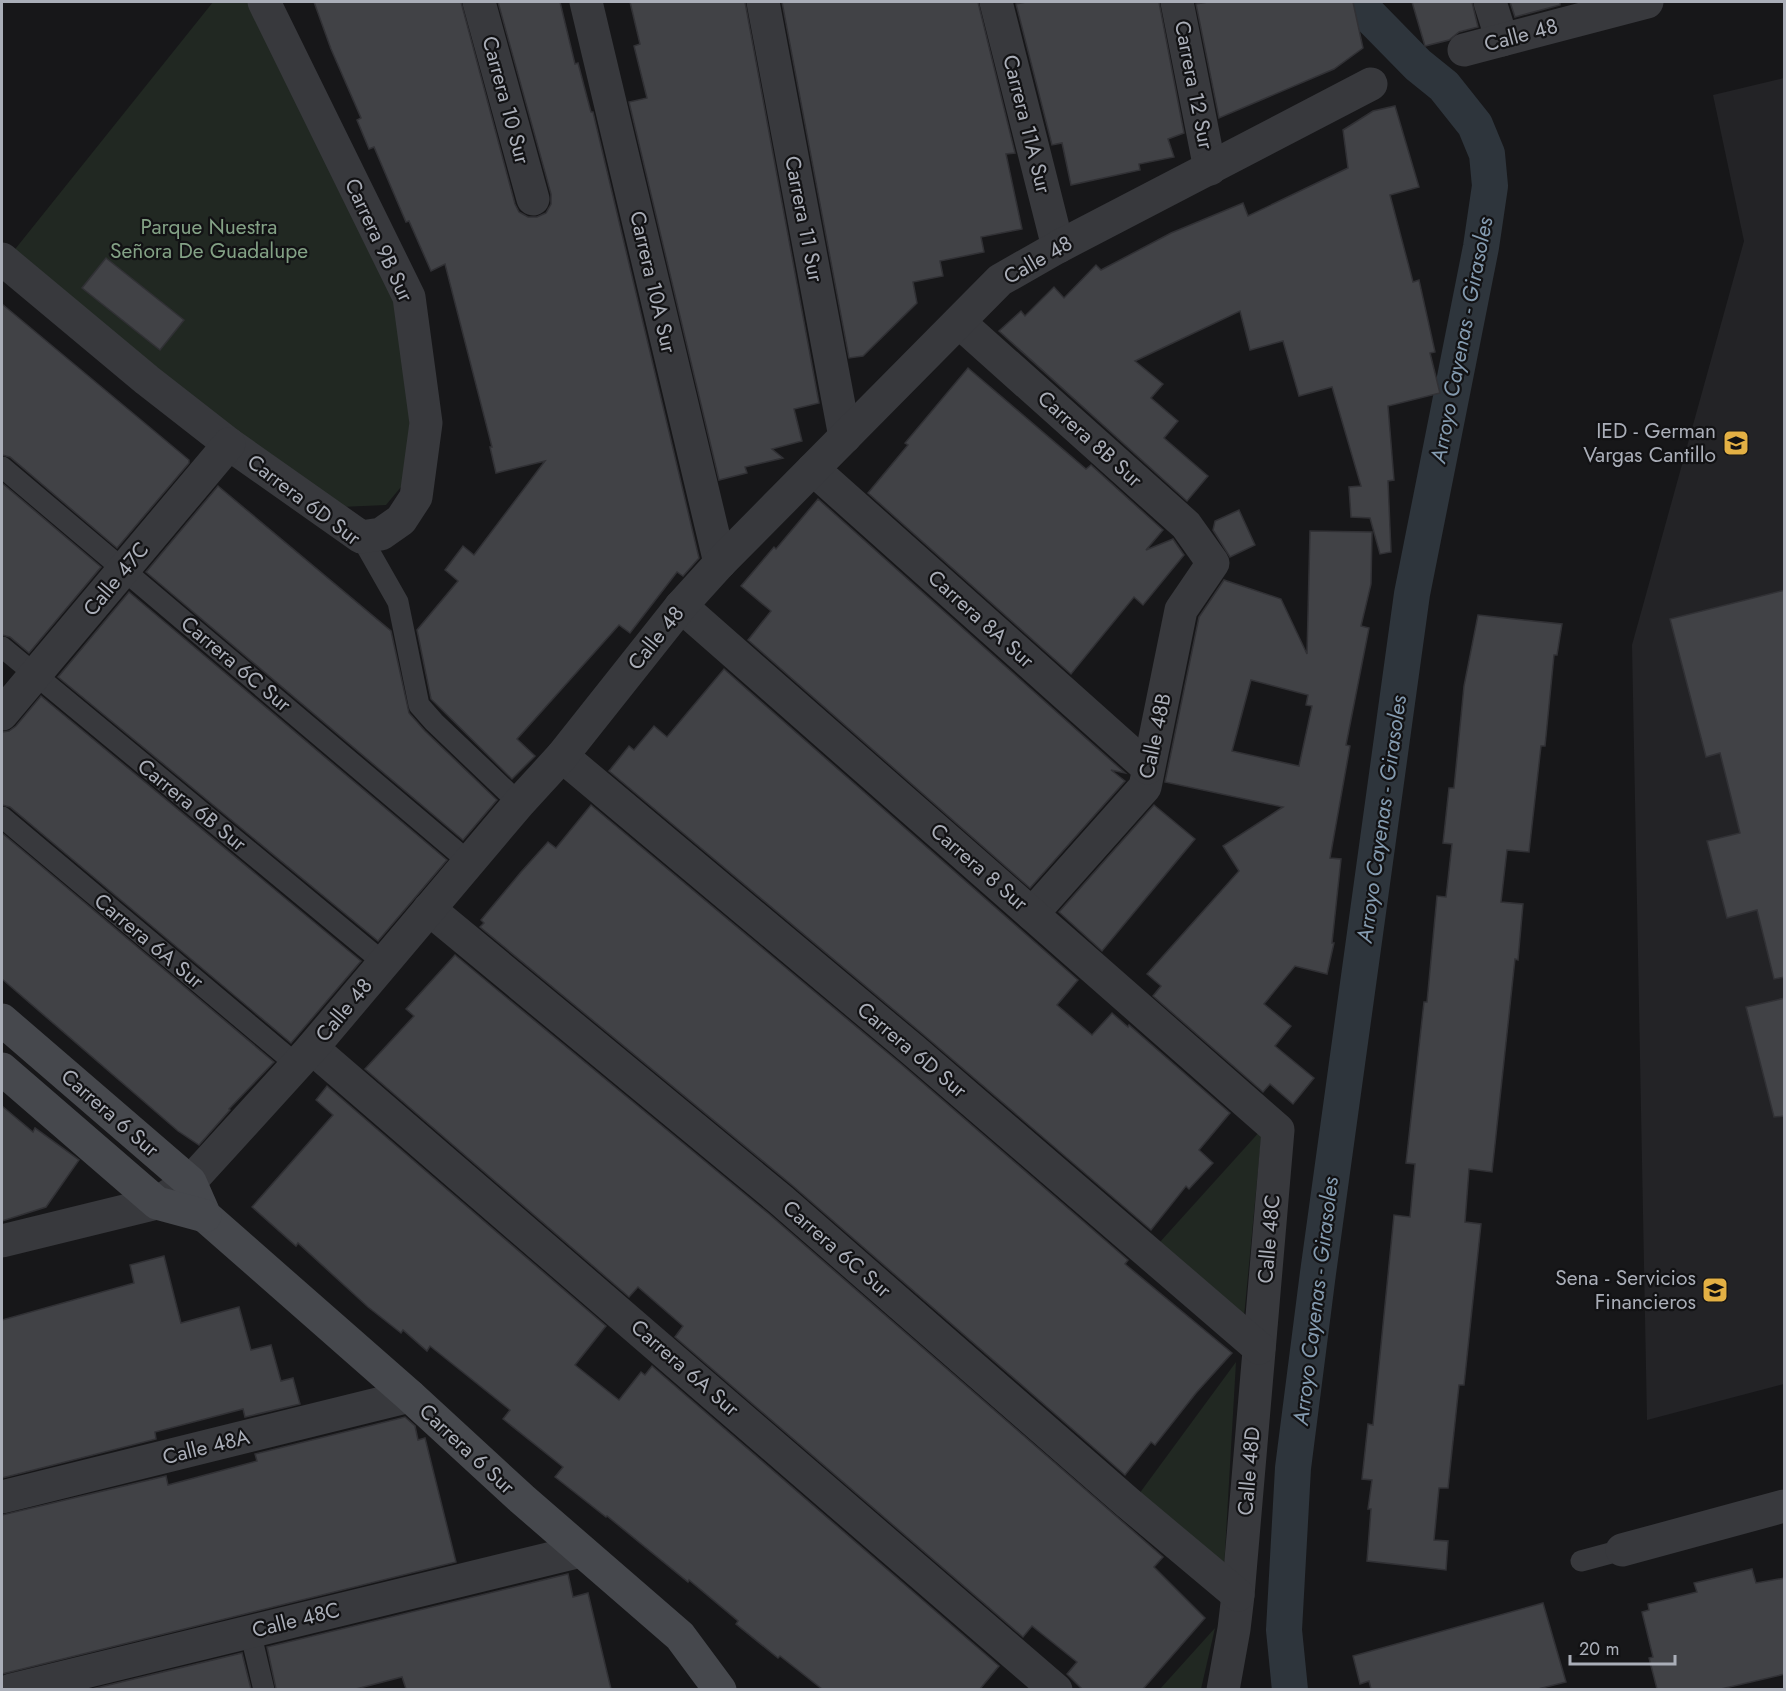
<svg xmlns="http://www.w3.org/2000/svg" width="1786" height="1691" font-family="Jost,sans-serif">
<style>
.built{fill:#232326}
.green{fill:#212822}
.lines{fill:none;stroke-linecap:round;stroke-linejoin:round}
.canal{stroke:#2e353c;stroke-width:36}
.building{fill:#414246;stroke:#313135;stroke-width:1.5;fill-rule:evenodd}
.lane{stroke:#38393d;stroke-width:21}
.street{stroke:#38393d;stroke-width:33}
.secondary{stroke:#46484d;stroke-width:33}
.labels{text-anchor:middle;stroke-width:4.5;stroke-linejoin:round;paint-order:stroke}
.street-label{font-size:21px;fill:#aaaeb8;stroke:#121214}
.park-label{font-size:21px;fill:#83a185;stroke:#121214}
.poi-label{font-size:21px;fill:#aaaeb8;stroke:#121214;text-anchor:end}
.water-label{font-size:22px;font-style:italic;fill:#849bb0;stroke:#121214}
</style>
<rect width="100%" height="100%" fill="#171719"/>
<polygon class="built" points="1784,78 1784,1384 1647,1420 1632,645 1744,241 1713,95"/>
<g class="green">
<polygon points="213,2 249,2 402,300 425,430 406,481 386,505 341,507 151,378 8,258"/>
<polygon points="1262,1129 1244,1317 1160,1242"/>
<polygon points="1236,1362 1224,1569 1139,1494"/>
<polygon points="1215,1628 1201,1689 1160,1689"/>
</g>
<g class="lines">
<polyline class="canal" points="1290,1690 1284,1630 1293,1468 1318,1273 1412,594 1481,247 1490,186 1487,154 1475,125 1444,86 1418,65 1365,11 1358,2"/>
</g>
<g class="building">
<polygon points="314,2 461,2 515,204 519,212 528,217 537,217 546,213 551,204 551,194 498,2 560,2 575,64 578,63 588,101 591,112 593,112 699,558 683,576 677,572 630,633 619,625 517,739 535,756 512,779 431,699 417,630 458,581 445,570 463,546 474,555 545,461 496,473 490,447 492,447 445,264 431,271 409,221 406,222 374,147 369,149 357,120 361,118 331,49"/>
<polygon points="630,2 745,2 819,403 794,409 802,441 772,449 783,458 745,467 747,473 719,480 629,102 647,98 634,46 640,44"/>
<polygon points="782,2 978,2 1015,153 1006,154 1022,229 981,237 984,252 940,261 943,276 913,282 917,303 863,356 849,358"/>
<polygon points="1026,2 1159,2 1184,133 1168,139 1174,157 1139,164 1140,170 1071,185 1062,143 1052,145 1016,4"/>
<polygon points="1208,2 1353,2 1363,48 1334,69 1219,118 1196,4"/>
<polygon points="1412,2 1472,2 1478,27 1459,32 1449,40 1425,46"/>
<polygon points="1510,2 1560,2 1560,5 1515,17"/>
<polygon points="1395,106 1419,187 1390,195 1413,282 1419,280 1435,352 1430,353 1440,393 1388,406 1394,480 1388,481 1391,552 1380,554 1370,518 1351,517 1349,487 1361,486 1332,387 1299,396 1283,341 1250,350 1240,311 1135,361 1163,384 1151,398 1178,421 1164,438 1208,476 1187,501 999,331 1021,311 1025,316 1054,287 1064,298 1096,265 1101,270 1171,233 1243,203 1248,216 1348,168 1343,130 1373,111"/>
<polygon points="106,258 184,320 160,350 82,288"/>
<polygon points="2,304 189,460 189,463 117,548 10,457 2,455"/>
<polygon points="968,368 1086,469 1091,465 1163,530 1146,550 1173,539 1184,555 1143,605 1134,597 1071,674 868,493 908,445 905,443"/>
<polygon points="2,483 101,567 29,653 10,637 2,635"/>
<polygon points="218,486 391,631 409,713 425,731 497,800 463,840 146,572"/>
<polygon points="818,499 1125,773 1111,770 1125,781 1030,888 748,640 771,611 741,586 774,547 776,549"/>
<polygon points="1239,510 1255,545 1230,557 1213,530 1215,521"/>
<path d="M 1310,531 L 1372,532 L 1371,584 L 1361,626 L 1369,628 L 1346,745 L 1350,746 L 1330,858 L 1341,859 L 1332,943 L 1334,943 L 1327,974 L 1295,966 L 1264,1004 L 1291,1026 L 1275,1046 L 1314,1078 L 1293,1104 L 1270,1084 L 1263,1092 L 1153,996 L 1161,986 L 1147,974 L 1239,871 L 1223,846 L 1283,807 L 1165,782 L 1199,617 L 1224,580 L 1281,599 L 1307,654 ZM 1251,680 L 1308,695 L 1306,705 L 1312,706 L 1299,766 L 1232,751 Z"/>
<polygon points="1785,590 1785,977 1774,979 1757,910 1727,918 1707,841 1740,833 1720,753 1706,757 1670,619"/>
<polygon points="129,592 447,860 378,941 58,677"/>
<polygon points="1478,615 1562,624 1557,655 1554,655 1545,746 1541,746 1529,852 1507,850 1501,902 1523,904 1518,960 1515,959 1492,1172 1469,1169 1465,1222 1481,1224 1464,1385 1459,1385 1448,1488 1439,1488 1434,1540 1448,1541 1446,1570 1367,1561 1371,1509 1368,1509 1372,1480 1362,1479 1368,1424 1373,1425 1394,1215 1410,1217 1415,1164 1406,1163 1424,1002 1427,1002 1437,896 1446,897 1452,844 1443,843 1449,788 1454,788 1464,686"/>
<polygon points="724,669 1078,980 1057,1005 1092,1035 1112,1013 1128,1027 1129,1025 1230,1113 1199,1150 1213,1163 1189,1189 1186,1186 1151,1230 925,1036 609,771 629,746 634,750 654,726 667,737"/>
<polygon points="41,696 361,961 291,1043 10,807 2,805 2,732 9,731 16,726"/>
<polygon points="591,805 901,1064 1128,1260 1125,1264 1232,1353 1196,1393 1155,1445 1151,1442 1125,1475 793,1186 480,927 484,923 481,920 521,872 548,842 556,848"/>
<polygon points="1154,805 1195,839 1102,951 1059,912"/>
<polygon points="2,833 274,1062 229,1109 230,1110 199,1145 178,1131 2,979"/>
<polygon points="455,955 769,1214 1163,1557 1154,1567 1205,1618 1143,1689 1082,1689 1067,1674 1077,1662 1032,1626 1023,1637 675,1337 683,1326 638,1287 629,1297 365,1069 414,1016 406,1009"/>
<polygon points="1785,998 1785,1116 1774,1117 1746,1007"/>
<polygon points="327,1086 606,1326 575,1365 619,1400 641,1372 645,1375 652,1366 999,1666 980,1689 822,1689 780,1656 778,1658 736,1624 738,1621 689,1580 688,1582 607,1516 606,1517 555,1477 563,1467 503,1419 510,1410 430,1346 427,1351 403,1330 401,1333 368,1307 298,1243 296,1246 252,1207 333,1115 316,1100"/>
<polygon points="2,1106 33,1132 35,1128 79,1160 46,1207 2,1221"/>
<polygon points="164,1256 181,1323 239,1307 251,1350 271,1345 281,1381 293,1378 300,1404 245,1417 243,1409 155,1432 156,1439 2,1478 2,1320 134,1283 130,1265"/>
<polygon points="405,1417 415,1426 418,1440 425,1438 456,1562 2,1674 2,1515 166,1476 168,1485 257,1461 255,1454"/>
<polygon points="1752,1569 1756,1583 1785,1578 1785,1674 1721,1689 1657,1689 1649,1658 1653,1657 1642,1612 1649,1610 1648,1604 1697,1592 1694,1583"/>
<polygon points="568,1574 573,1597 588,1593 611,1689 406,1689 402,1677 356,1689 276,1689 267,1647"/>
<polygon points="1543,1603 1566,1682 1538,1689 1371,1689 1369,1681 1360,1684 1353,1656"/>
<polygon points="242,1653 251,1689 92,1689"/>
</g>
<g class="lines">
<g class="lane">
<polyline points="2,467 469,862"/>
<polyline points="361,537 398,602 419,705 434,722 519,803"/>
<polyline points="2,647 384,963"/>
<polyline points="2,817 297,1065"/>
<polyline points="1581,1561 1622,1550"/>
<polyline points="250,1631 264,1690"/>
</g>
<g class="street">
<polyline points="479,2 533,199"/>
<polyline points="586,2 720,563"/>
<polyline points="763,2 845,437"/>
<polyline points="996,2 1058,247"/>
<polyline points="1177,2 1210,169"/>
<polyline points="1490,2 1502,40"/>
<polyline points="1464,50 1647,2"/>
<polyline points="2,259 147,380 229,444 361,537 381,534 401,520 416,497 426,423 409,297 264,2"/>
<polyline points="959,322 1186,525 1213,563 1181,610 1145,787 1032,914"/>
<polyline points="813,469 1148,768"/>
<polyline points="681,606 1278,1130 1238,1595 1234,1629 1223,1690"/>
<polyline points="2,714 229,444"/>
<polyline points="562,756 913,1050 1259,1348"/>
<polyline points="429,909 781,1200 1127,1502 1238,1595"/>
<polyline points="312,1048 1056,1690"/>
<polyline points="2,1241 157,1203 190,1182 312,1048 519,803 562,756 681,606 720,563 1000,280 1058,247 1371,84"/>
<polyline points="2,1497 410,1396"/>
<polyline points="1622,1550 1784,1506"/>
<polyline points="11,1690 581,1551"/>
</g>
<g class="secondary">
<polyline points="2,1020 190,1182 205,1216 410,1396 522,1499 680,1636 720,1690"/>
<polyline points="2,1069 157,1203 205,1216"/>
</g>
</g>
<defs>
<g id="school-square" transform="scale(1.35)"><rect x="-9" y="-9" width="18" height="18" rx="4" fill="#e3b044" stroke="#121214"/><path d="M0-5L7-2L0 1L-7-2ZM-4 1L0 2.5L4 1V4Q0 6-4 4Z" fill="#111"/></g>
<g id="university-square" transform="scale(1.35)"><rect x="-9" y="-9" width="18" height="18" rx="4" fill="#e3b044" stroke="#121214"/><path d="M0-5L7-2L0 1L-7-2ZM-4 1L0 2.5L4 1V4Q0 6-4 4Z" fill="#111"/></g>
</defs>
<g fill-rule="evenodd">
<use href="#school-square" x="1736" y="443"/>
<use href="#university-square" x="1715" y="1290"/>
</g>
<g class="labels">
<g class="street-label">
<text transform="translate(1521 35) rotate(-15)" y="7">Calle 48</text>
<text transform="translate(1194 85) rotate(79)" y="7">Carrera 12 Sur</text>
<text transform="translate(506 100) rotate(75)" y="7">Carrera 10 Sur</text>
<text transform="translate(1027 124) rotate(76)" y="7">Carrera 11A Sur</text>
<text transform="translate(804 219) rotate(79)" y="7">Carrera 11 Sur</text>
<text transform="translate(379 240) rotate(65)" y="7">Carrera 9B Sur</text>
<text transform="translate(1038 260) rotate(-30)" y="7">Calle 48</text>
<text transform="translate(653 282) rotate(77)" y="7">Carrera 10A Sur</text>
<text transform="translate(1090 439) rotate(42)" y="7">Carrera 8B Sur</text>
<text transform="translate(304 500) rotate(37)" y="7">Carrera 6D Sur</text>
<text transform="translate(116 579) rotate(-50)" y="7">Calle 47C</text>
<text transform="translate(981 619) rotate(42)" y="7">Carrera 8A Sur</text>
<text transform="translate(656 638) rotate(-51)" y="7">Calle 48</text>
<text transform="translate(236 664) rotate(40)" y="7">Carrera 6C Sur</text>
<text transform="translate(1155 736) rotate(-78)" y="7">Calle 48B</text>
<text transform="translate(192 805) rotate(39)" y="7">Carrera 6B Sur</text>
<text transform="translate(979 867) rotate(41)" y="7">Carrera 8 Sur</text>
<text transform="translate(149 941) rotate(40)" y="7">Carrera 6A Sur</text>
<text transform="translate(344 1010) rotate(-50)" y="7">Calle 48</text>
<text transform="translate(912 1050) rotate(40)" y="7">Carrera 6D Sur</text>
<text transform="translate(110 1113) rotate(41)" y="7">Carrera 6 Sur</text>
<text transform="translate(1269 1239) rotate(-85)" y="7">Calle 48C</text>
<text transform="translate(837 1249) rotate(41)" y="7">Carrera 6C Sur</text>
<text transform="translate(685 1368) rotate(41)" y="7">Carrera 6A Sur</text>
<text transform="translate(206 1447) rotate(-14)" y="7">Calle 48A</text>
<text transform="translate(467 1449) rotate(43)" y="7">Carrera 6 Sur</text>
<text transform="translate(1249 1471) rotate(-85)" y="7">Calle 48D</text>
<text transform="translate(296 1620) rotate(-14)" y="7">Calle 48C</text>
</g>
<g class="park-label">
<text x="209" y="234">Parque Nuestra<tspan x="209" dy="24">Señora De Guadalupe</tspan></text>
</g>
<g class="poi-label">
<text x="1716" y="438">IED - German<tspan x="1716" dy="24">Vargas Cantillo</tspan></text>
<text x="1696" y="1285">Sena - Servicios<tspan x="1696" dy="24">Financieros</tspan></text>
</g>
<g class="water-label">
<text transform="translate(1461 340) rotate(-79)" y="8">Arroyo Cayenas - Girasoles</text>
<text transform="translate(1381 819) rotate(-82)" y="8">Arroyo Cayenas - Girasoles</text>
<text transform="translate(1315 1301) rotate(-83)" y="8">Arroyo Cayenas - Girasoles</text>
</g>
</g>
<rect width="1786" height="1691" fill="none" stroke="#aaaeb8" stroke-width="6"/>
<path d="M1570 1655v9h105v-9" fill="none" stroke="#aaaeb8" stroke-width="3"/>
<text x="1579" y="1655" font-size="18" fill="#aaaeb8" stroke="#121214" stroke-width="4.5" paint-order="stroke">20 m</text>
</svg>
